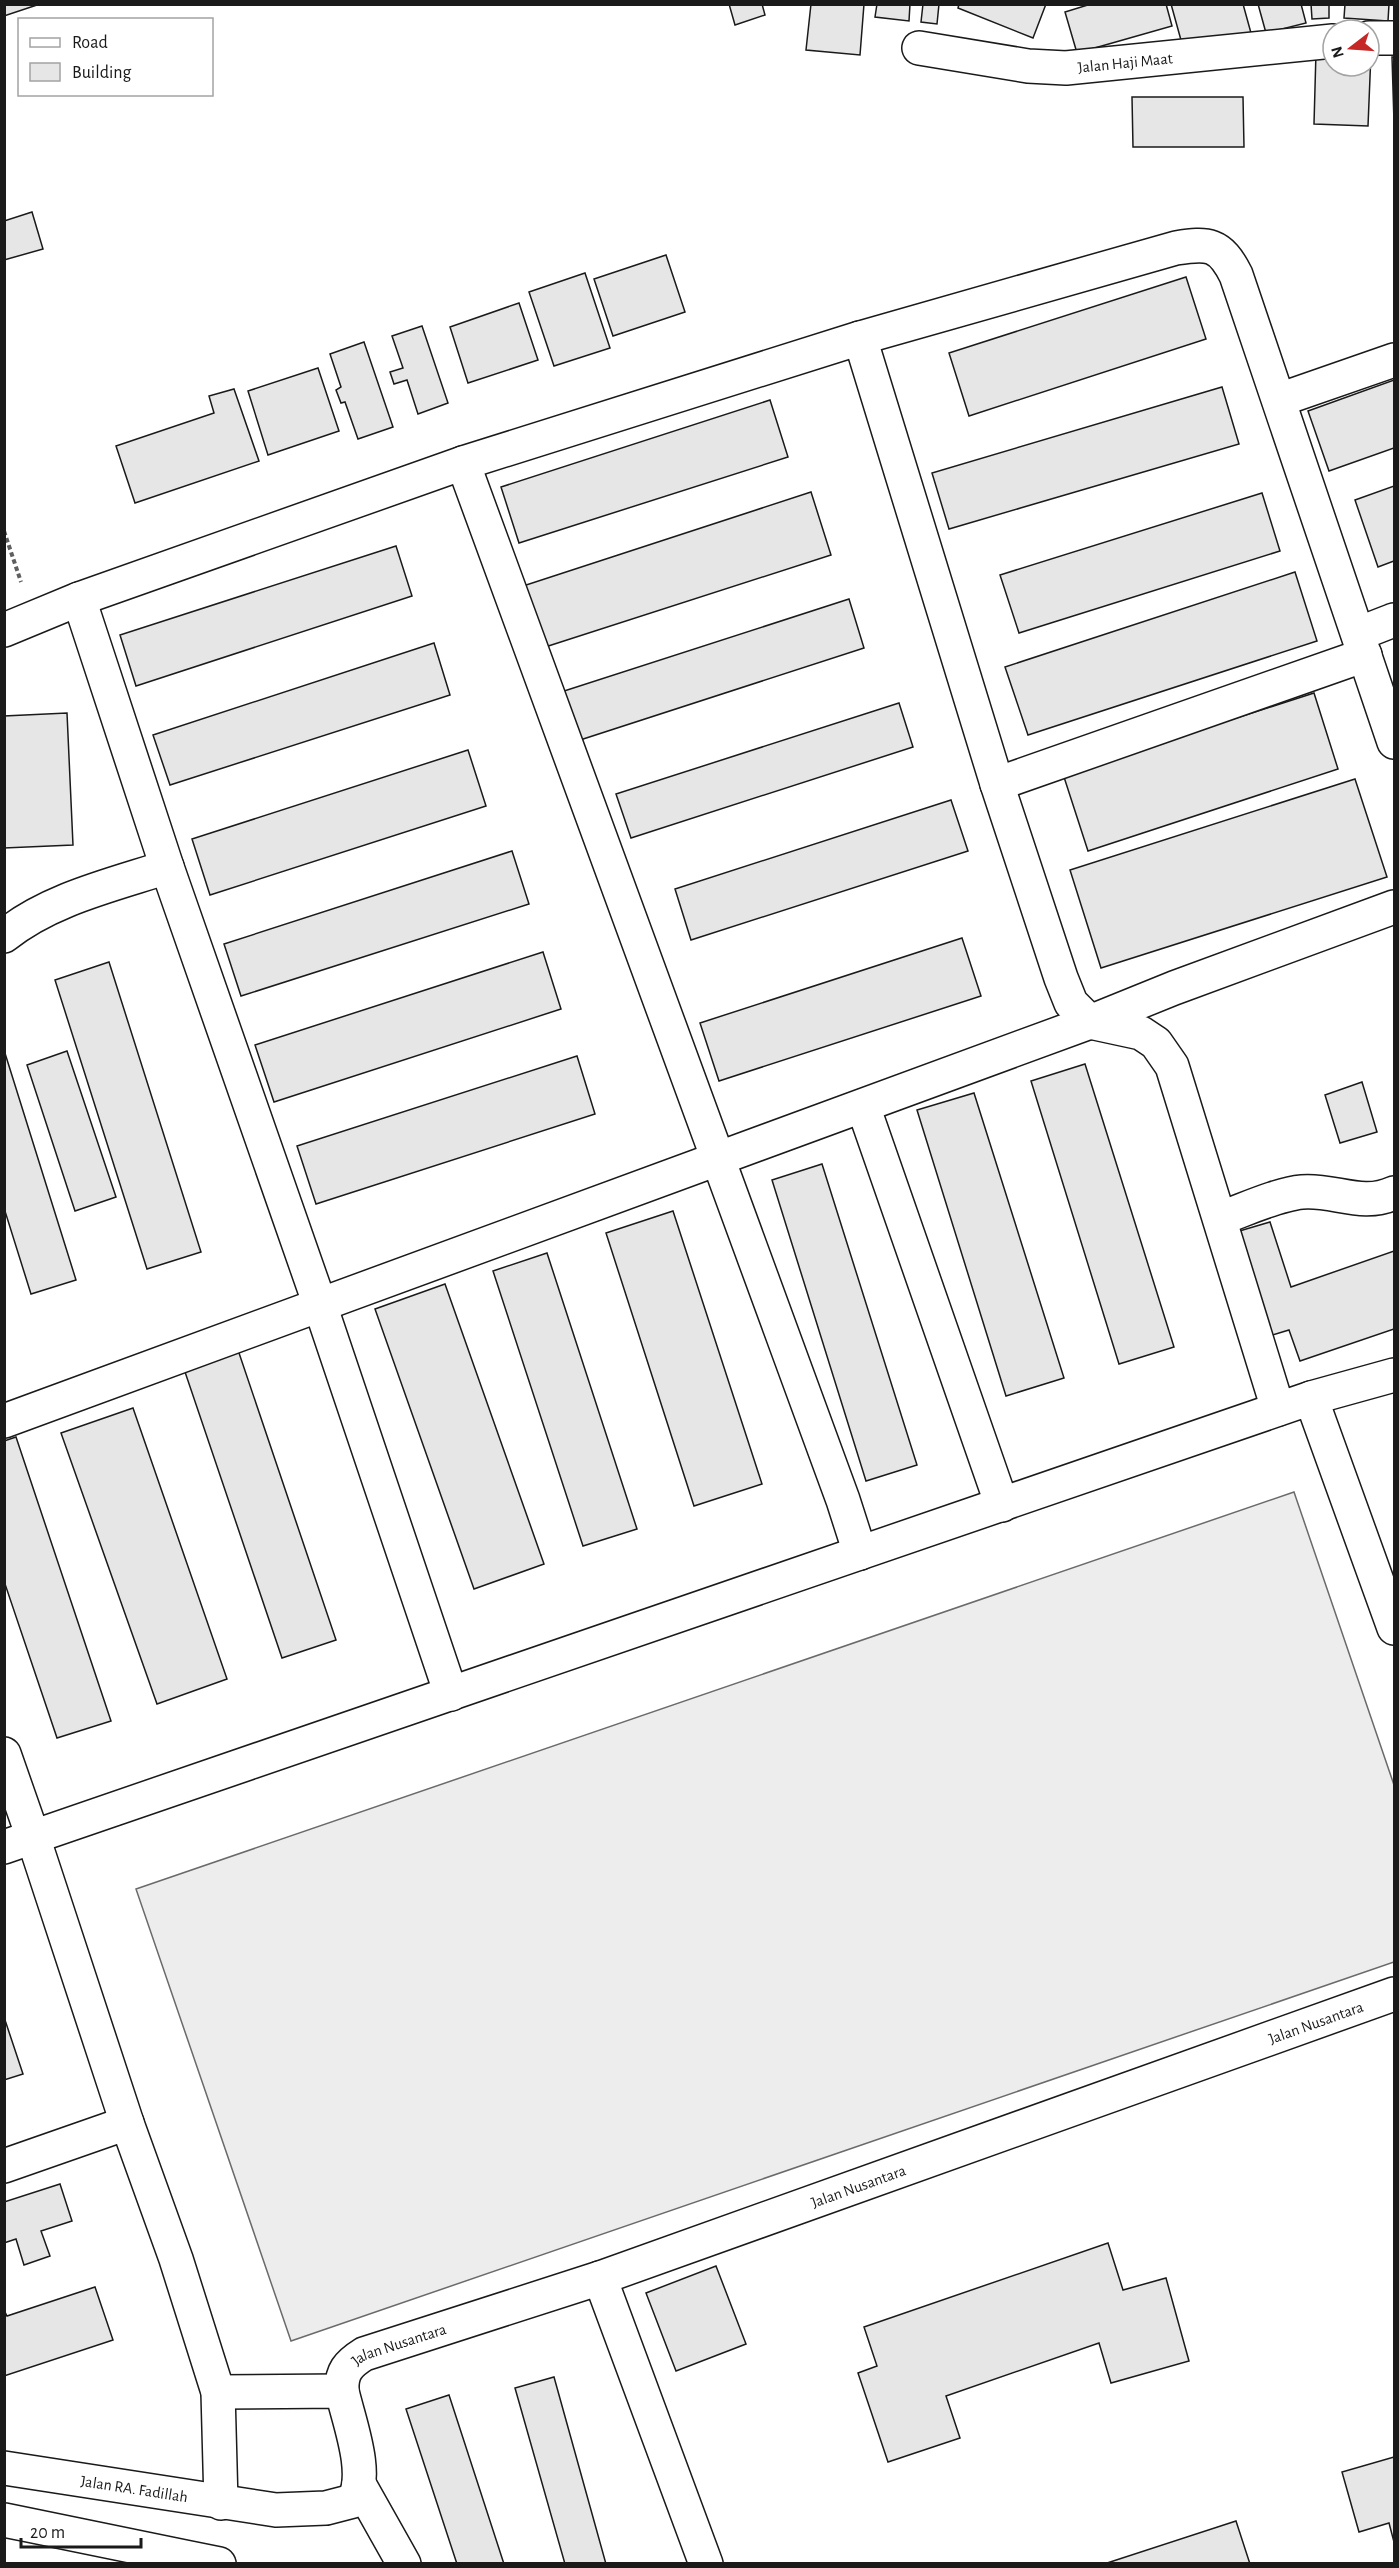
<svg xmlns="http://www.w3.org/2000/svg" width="1399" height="2568" font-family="'Alegreya Sans',sans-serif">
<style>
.built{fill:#ededed;stroke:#6a6a6a;stroke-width:1.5}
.building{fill:#e6e6e6;stroke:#1a1a1a;stroke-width:1.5}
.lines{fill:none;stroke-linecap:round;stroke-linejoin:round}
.minor-casing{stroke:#1a1a1a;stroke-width:36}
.secondary-casing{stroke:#1a1a1a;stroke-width:36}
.path{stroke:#5f5f5f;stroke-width:4;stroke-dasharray:4.5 3;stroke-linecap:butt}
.minor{stroke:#fff;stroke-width:33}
.secondary{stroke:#fff;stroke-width:33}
.labels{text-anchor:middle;stroke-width:4.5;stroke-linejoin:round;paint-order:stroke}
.street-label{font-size:16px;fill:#1a1a1a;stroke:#fff}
</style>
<rect width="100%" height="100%" fill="#fff"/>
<polygon class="built" points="1294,1492 1394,1785 1394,1962 291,2341 136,1889"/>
<g class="building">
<polygon points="4,4 40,4 4,16"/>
<polygon points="729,4 762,4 765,15 735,25"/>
<polygon points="811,4 864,4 860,55 806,50"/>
<polygon points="877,4 910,4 909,21 875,17"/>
<polygon points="923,4 939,4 937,24 921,22"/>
<polygon points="959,4 1046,4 1033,38 958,8"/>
<polygon points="1091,4 1166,4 1172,26 1077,53 1065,12"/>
<polygon points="1171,4 1243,4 1251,33 1184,51"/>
<polygon points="1258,4 1301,4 1306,23 1266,33"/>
<polygon points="1311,4 1329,4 1329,18 1312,19"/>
<polygon points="1345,4 1389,4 1388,21 1344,18"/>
<polygon points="1316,52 1333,52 1333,66 1369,66 1371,53 1368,126 1314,124"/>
<polygon points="1392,57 1394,57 1394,122"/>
<polygon points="1132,97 1243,97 1244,147 1133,147"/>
<polygon points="32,212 43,249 4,260 4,221"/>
<polygon points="666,255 685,312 613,336 594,279"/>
<polygon points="585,273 610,348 554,366 529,292"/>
<polygon points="1186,277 1206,339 969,416 949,353"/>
<polygon points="519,303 538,360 468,383 450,327"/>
<polygon points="422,326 448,403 418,414 407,380 394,384 390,372 403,368 392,336"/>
<polygon points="364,342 393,427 358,439 345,402 341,403 336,390 341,387 330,354"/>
<polygon points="318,368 339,431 268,455 248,391"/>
<polygon points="1394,380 1394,448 1329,471 1308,411"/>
<polygon points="1222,387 1239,444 949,529 932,473"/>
<polygon points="234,389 259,461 135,503 116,446 214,413 209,396"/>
<polygon points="770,400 788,457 519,543 501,487"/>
<polygon points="1394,486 1394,561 1378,567 1355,500"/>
<polygon points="811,492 831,555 539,649 520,587"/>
<polygon points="1262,493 1280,551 1019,633 1000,575"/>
<polygon points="396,546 412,596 136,686 120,635"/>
<polygon points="1295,572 1317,641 1028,735 1005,667"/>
<polygon points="849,599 864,648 577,741 561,692"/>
<polygon points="434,643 450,695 170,785 153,735"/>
<polygon points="1314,693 1338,769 1088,851 1063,774"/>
<polygon points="899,703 913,747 631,838 616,794"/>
<polygon points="67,713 73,845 4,848 4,716"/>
<polygon points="468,750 486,806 210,895 192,839"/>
<polygon points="1355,779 1387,877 1101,968 1070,870"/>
<polygon points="951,800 968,851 691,940 675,889"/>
<polygon points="512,851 529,904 241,996 224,944"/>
<polygon points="962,938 981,996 719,1081 700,1023"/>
<polygon points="543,952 561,1009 274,1102 255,1045"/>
<polygon points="109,962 201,1252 147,1269 55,980"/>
<polygon points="4,1050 76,1280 31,1294 4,1208"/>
<polygon points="67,1051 116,1197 75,1211 27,1065"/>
<polygon points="577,1056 595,1114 316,1204 297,1146"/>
<polygon points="1085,1064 1174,1347 1119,1364 1031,1081"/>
<polygon points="1362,1082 1377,1132 1340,1143 1325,1095"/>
<polygon points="974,1093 1064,1378 1006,1396 917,1110"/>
<polygon points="822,1164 917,1465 866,1481 772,1180"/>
<polygon points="673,1211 762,1484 694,1506 606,1233"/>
<polygon points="1270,1222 1291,1287 1394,1251 1394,1329 1300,1361 1289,1330 1269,1336 1236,1232"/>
<polygon points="547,1253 637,1529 583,1546 493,1271"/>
<polygon points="445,1284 544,1564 474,1589 375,1309"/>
<polygon points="238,1350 336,1640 282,1658 184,1369"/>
<polygon points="133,1408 227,1679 157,1704 61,1433"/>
<polygon points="16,1437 111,1721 57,1738 4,1581 4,1441"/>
<polygon points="4,2017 23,2074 4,2080"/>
<polygon points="60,2184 72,2221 41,2231 50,2256 24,2265 16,2239 4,2243 4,2202"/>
<polygon points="1108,2243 1123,2290 1166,2278 1189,2361 1111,2383 1099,2343 946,2396 960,2438 888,2462 858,2373 877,2366 864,2327"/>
<polygon points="716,2266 746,2344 676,2371 646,2293"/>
<polygon points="95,2287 113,2340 4,2376 4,2310 7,2316"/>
<polygon points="554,2377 606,2564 565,2564 515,2388"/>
<polygon points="449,2395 504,2564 457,2564 406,2409"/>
<polygon points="1394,2457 1394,2542 1389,2523 1359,2532 1342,2472"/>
<polygon points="1236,2521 1250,2564 1104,2564"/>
</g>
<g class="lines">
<g class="minor-casing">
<g id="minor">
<polyline points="1369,38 1394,38"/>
<path id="s1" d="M 919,48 L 1028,66 L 1066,68 L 1333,41"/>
<polyline points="860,338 997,784 1061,978 1071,1003 1090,1022 1141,1033 1156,1043 1172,1066 1278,1409"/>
<polyline points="1279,400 1394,360"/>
<polyline points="463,463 843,1500 860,1553"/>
<polyline points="79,599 167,867 320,1305 451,1694"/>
<path d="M 4,630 L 79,599 L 463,463 L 860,338 L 1176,248 C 1208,243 1220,243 1236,275 L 1394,742"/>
<polyline points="1358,634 1394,620"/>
<polyline points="997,784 1365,655"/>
<path d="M 4,936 C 50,899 112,885 167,867"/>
<polyline points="863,1106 1002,1505"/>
<path d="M 1221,1218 C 1244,1210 1278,1194 1302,1192 C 1334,1189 1362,1208 1394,1193"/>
<polyline points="1311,1398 1394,1375"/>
<polyline points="4,1421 1090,1022 1174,988 1394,907"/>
<polyline points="4,1754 33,1837 4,1847"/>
<polyline points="4,2166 127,2123"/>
<polyline points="600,2278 706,2564"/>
<path id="s2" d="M 342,2391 C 341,2372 348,2364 364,2354 L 600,2278 L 1394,1994"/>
<polyline points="359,2484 404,2564"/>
<polyline points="4,2520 219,2564"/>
</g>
</g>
<g class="secondary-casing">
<g id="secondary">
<path id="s3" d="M 4,2468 L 276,2510 L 326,2508 L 353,2501 C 370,2474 348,2419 342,2391 L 218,2392"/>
<polyline points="221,2503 218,2392 176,2259 127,2123 33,1837 1311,1398 1394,1628"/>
</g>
</g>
<polyline class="path" points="4,531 21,582"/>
<use href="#minor" class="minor"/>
<use href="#secondary" class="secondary"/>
</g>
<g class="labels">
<g class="street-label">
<text dy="6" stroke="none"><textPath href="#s1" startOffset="208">Jalan Haji Maat</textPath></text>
<text dy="6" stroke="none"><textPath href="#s2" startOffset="1054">Jalan Nusantara</textPath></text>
<text dy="6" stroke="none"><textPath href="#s2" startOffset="568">Jalan Nusantara</textPath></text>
<text dy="6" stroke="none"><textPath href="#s2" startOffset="82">Jalan Nusantara</textPath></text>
<text dy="6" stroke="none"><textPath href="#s3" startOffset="132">Jalan RA. Fadillah</textPath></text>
</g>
</g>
<rect width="1399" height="2568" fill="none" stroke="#1a1a1a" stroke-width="12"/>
<rect x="18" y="18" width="195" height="78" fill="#ffffff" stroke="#a3a3a3" stroke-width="1.5"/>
<rect x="30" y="38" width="30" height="9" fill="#ffffff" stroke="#a3a3a3" stroke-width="1.5"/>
<text x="72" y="48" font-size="18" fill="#1a1a1a">Road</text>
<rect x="30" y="63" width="30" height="18" fill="#e6e6e6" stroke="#a3a3a3" stroke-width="1.5"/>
<text x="72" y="78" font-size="18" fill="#1a1a1a">Building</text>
<g transform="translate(1351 48) rotate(253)"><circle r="28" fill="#ffffff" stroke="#a3a3a3" stroke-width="1.5"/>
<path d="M0-4.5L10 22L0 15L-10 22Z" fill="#c62828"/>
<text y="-9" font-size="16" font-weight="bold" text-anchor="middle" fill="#1a1a1a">N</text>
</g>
<path d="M21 2538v9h120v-9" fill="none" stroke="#1a1a1a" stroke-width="3"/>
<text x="30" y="2538" font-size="18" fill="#1a1a1a" stroke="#ffffff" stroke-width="4.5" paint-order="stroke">20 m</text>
</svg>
